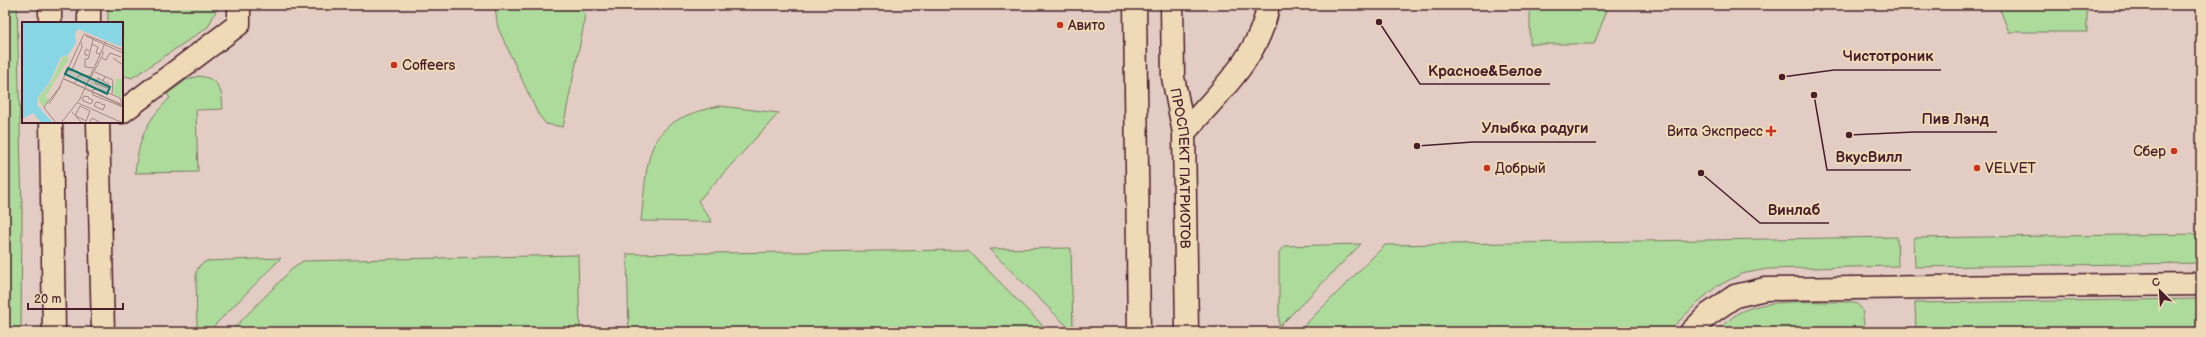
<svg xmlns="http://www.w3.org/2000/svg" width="2206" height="337" font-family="'Balsamiq Sans',sans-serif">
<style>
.green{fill:#acdb9b;stroke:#7b7d63}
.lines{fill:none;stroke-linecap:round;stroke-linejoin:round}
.minor-casing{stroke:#4a1f2b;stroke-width:25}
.minor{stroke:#efdab8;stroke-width:22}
.poi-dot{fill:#c8321e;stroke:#efdab8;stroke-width:1.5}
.labels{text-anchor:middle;stroke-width:4;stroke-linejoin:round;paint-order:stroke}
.poi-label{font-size:14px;fill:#4a1f2b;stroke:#efdab8;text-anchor:start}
.street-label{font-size:14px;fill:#4a1f2b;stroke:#efdab8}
.inset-road{fill:none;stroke:#a58786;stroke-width:1}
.view{fill:#0f766e;fill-opacity:0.15;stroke:#0f766e;stroke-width:2}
.inset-edge{fill:none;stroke:#4a1f2b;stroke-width:2}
.leader{fill:none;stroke:#4a1f2b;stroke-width:1.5}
.callout-dot{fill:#4a1f2b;stroke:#efdab8;stroke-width:1.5}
.callout-label{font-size:15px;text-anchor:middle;font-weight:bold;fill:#4a1f2b;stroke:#efdab8;stroke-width:4;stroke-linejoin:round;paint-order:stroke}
</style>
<rect width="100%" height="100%" fill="#e2ccc3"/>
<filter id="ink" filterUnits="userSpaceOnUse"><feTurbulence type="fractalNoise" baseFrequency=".025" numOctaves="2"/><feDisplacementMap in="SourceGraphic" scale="8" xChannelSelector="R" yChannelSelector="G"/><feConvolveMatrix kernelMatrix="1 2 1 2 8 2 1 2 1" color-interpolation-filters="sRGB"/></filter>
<g filter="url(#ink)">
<g class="green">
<polygon points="5,5 17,5 22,212 21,332 5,332"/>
<polygon points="108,5 219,5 208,27 132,78 122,75 122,23 108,23"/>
<polygon points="496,5 580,5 585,14 583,29 563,127 546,124 538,114 498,28 495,7"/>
<polygon points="1530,5 1609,5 1594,44 1530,44"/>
<polygon points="1998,5 2087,5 2087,32 2009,32"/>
<path d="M 198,76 C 219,78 222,90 223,109 L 196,110 L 198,172 L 135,173 C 139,139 145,122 170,98 L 167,94 L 186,80 Z"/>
<path d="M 720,106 L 779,113 L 698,201 L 712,222 L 641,221 C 649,154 642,121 720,106 Z"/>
<polygon points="2201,234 2201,263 1915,267 1914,238"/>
<polygon points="1897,237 1898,266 1767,269 1741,274 1716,287 1697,303 1668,332 1298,332 1385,245"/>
<polygon points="1361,244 1279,327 1279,252 1284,246"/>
<polygon points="1071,248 1073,332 989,249"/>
<polygon points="968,250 1049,332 629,332 627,254"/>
<polygon points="578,255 580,332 230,332 295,266 303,261"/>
<polygon points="281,258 208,332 197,332 196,272 200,265 207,261"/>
<polygon points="2201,299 2201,331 1916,332 1915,303"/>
<path d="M 1850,302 L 1857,304 L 1862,309 L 1865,332 L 1716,332 C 1722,326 1730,319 1737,314 C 1764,297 1818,303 1850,302 Z"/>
</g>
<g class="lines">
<g class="minor-casing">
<g id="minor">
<polyline points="50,5 50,23"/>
<polyline points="89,5 89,23"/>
<polyline points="1135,5 1139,332"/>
<path id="s1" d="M 1172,5 L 1173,77 L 1184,133 L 1187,332"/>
<polyline points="122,112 239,24 239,5"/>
<polyline points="51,122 54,332"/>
<polyline points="98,122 103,332"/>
<path d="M 1184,133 C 1216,95 1261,56 1268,5"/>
<polyline points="1691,332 1709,314 1735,296 1765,289 2201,284"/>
</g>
</g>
<use href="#minor" class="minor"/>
</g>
</g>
<g class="poi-dot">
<circle cx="1060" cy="25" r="4"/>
<circle cx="394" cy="65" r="4"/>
<path d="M1769 125h4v4h4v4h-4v4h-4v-4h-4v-4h4z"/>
<circle cx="2174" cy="151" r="4"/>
<circle cx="1487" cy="168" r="4"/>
<circle cx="1977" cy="168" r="4"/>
</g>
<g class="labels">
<g class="poi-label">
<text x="1068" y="30">Авито</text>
<text x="402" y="70">Coffeers</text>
<text x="1763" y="136" text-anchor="end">Вита Экспресс</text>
<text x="2166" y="156" text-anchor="end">Сбер</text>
<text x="1495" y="173">Добрый</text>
<text x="1985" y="173">VELVET</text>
</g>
<g class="street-label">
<text dy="5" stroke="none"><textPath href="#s1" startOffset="164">ПРОСПЕКТ ПАТРИОТОВ</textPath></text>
</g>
</g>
<g transform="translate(22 22)">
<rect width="101" height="101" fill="#e2ccc3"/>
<path d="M 44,34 L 47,36 L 23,75 L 28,78 L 21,85 L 16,76 L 29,60 L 41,35 ZM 92,57 L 101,57 L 101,76 L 91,73 L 93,73 L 91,66 L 95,59 Z" fill="#acdb9b"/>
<path d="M 0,0 L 101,0 L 100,25 L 56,7 L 53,12 L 54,21 L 46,33 L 39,35 L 27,61 L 15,76 L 16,84 L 31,101 L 20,101 L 11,91 L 0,97 Z" fill="#87d5e5"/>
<path class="inset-road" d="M 64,14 L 101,31M 71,17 L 70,22 L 76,25 L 74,31 L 78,32M 70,22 L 66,37 L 63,37 L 63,45 L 72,46M 66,33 L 63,33 L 63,29 L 64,27 L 67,29M 80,36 L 84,38 L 88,31 L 99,35M 91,36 L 101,43M 46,49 L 50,48 L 60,25 L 59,20M 73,50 L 91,58 L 90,73M 67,59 L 81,32 L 81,29M 81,59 L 87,62 L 85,66 L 73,61 L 76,56 L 81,59 L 83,54M 53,61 L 57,53 L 68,54M 70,68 L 77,67 L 98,76 L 100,82M 70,70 L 71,73 L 101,85M 66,76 L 71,78 L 69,82 L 60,78 L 62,74 L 67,75M 56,81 L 101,101M 27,82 L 39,64M 79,82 L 83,83 L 81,88 L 72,84 L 74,80 L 79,81M 101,83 L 42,57 L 101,84M 23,87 L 22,85 L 37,66 L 62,12 L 101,28M 23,87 L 34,101M 50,90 L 60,101M 53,94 L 58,84 L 68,89 L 64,99 L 54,94M 39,101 L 58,77 L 84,19M 67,101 L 70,96 L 79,101"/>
<path class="view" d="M 46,46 L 88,65 L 85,72 L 43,52 Z"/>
<rect width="101" height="101" class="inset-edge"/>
</g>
<path class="leader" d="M1782 77L1834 70H1941M1379 22L1420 84H1550M1849 135L1914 132H1997M1417 146L1473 142H1596M1814 95L1827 170H1911M1701 173L1760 223H1829"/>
<g class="callout-dot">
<circle cx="1782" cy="77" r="4"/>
<circle cx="1379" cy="22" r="4"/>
<circle cx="1849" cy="135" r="4"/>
<circle cx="1417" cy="146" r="4"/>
<circle cx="1814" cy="95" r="4"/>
<circle cx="1701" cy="173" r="4"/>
</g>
<g class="callout-label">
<text x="1888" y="61">Чистотроник</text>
<text x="1485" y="76">Красное&amp;Белое</text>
<text x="1955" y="124">Пив Лэнд</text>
<text x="1535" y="133">Улыбка радуги</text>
<text x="1869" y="162">ВкусВилл</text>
<text x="1794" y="215">Винлаб</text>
</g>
<rect width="2206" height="337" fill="none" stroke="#efdab8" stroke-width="20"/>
<rect x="10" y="10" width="2186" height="317" fill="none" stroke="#4a1f2b" stroke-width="1.5" filter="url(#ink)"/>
<g transform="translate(2160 291) rotate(335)" stroke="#efdab8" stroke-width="3" paint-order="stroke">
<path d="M0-3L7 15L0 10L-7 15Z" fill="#4a1f2b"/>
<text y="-6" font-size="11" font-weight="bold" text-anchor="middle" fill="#4a1f2b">С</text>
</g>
<path d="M28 303v6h95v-6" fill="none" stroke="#4a1f2b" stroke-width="2"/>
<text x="34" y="303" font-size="12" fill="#4a1f2b" stroke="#efdab8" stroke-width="3" paint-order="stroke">20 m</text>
</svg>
